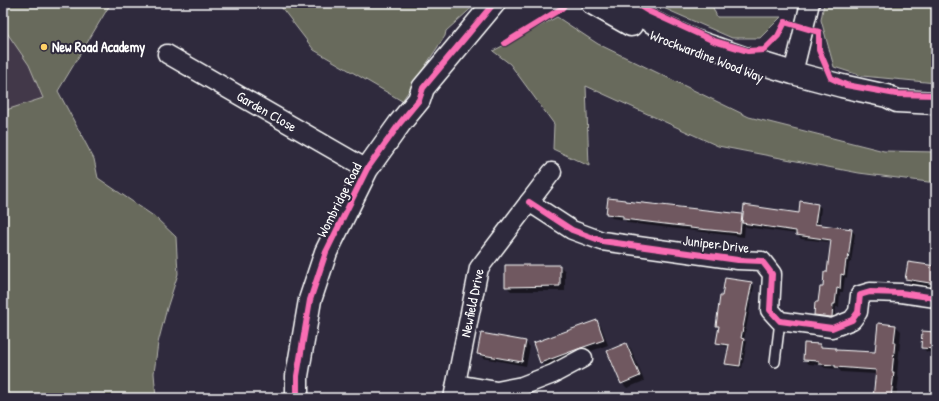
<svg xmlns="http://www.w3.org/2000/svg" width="939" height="401" font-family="'Patrick Hand',sans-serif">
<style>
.built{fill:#423848}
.green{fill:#686a5c;stroke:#b4b4ae}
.shadow{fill:#0007}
.building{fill:#6f5860;stroke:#fff}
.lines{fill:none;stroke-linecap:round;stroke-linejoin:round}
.lane-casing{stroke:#fff;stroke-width:12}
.street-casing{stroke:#fff;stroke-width:21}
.secondary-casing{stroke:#fff;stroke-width:25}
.lane{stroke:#2f2a3d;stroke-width:9}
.street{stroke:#2f2a3d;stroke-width:18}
.secondary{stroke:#2f2a3d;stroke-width:22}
.cycleway-casing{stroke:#2f2a3d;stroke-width:8}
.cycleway{stroke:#f96db3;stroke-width:6}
.poi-dot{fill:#ffd166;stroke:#2f2a3d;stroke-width:1.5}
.labels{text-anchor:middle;stroke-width:4;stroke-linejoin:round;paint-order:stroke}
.poi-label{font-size:14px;font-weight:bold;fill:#fff;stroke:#2f2a3d;text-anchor:start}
.street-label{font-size:14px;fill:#fff;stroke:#2f2a3d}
</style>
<rect width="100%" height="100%" fill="#2f2a3d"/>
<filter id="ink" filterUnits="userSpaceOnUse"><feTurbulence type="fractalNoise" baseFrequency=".025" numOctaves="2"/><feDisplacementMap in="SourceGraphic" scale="8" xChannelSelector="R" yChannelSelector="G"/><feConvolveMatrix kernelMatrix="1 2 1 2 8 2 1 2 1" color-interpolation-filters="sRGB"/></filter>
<g filter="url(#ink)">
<polygon class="built" points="3,3 111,3 43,98 3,111"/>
<g class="green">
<polygon points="6,3 111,3 58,91 94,159 98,178 155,217 176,237 178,274 167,308 158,343 154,373 156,398 3,398 3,111 43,98 29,65 3,27 3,15"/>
<polygon points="278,3 477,3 446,31 445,36 402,101 314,50"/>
<polygon points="652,3 711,3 717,17 781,17 760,38 732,38"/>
<polygon points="824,3 936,3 936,83 862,76 834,67 821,20"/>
<polygon points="557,17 598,44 749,117 884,151 936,152 936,183 859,173 718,146 586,86 589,166 553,149 554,124 510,64 493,51"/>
</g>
<g class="shadow">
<polygon points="625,201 626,202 741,215 743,217 800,214 817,204 821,208 819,226 851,230 855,234 851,263 849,263 847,278 845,277 843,292 840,292 839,307 836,307 835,320 819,318 815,315 828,273 831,242 801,239 797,234 746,227 745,225 744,237 628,223 625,220 612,218 608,214"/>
<polygon points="560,266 565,271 565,291 511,291 506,286"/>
<polygon points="936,267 936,288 911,284 907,279"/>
<polygon points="751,283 754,286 744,340 747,342 742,368 729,366 726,363 729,347 720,345 717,342 720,328 717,325"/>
<polygon points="596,321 601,326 608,345 546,367 541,362"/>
<polygon points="896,326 901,331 897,376 899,378 896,398 874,398 876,374 841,372 839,369 825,368 821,365 809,364 804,359 819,345 823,348 836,349 838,351 876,353"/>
<polygon points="936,333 936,353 927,352 922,347"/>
<polygon points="525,342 530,347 526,366 483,358 478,353"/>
<polygon points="626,344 631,349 644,381 627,388 622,383"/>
</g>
<g class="building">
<polygon points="608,198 625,200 625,201 742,214 740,233 690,228 690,227 623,219 623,216 606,214"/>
<polygon points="800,201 818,204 815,224 852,229 848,260 846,260 844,275 841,274 840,289 837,288 835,304 833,304 832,317 831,317 814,315 815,302 818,302 820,287 823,287 824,272 827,272 831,240 796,235 796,231 742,223 744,205 799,213"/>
<polygon points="908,262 936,266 936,284 905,279"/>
<polygon points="505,265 560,265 560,286 505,287"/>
<polygon points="725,278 752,282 741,338 744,339 740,366 725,364 729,345 716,343 719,326 716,326 720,296 722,296"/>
<polygon points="597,320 604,340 578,349 540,363 533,343"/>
<polygon points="878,323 896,325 894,342 895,342 892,372 894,372 891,398 873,398 876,370 835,367 835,365 819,364 819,361 803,360 804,343 820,344 820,347 836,348 836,350 875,352"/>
<polygon points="922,331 936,332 936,349 921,348"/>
<polygon points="481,333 526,341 522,362 477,354"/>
<polygon points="626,343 640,376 621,384 607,351"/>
</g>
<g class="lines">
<g class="lane-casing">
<polyline id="lane" points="775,362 780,321"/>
</g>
<g class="street-casing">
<g id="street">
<path id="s1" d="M 167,54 L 367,169"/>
<polyline points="793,73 810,3"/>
<polyline points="529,202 572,230 602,241 738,260 762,261 772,274 770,310 780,321 832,328 852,320 858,312 860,295 870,292 901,293 936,298"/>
<polyline points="456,384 497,391 522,386 553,374 583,358"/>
<path id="s2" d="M 453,398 L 479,268 L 552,172"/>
</g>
</g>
<g class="secondary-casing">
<g id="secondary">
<polyline points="592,3 631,25"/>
<polyline points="618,3 654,23 692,40 744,58 793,73 842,86 887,96 897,101 936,103"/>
<polyline points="297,398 297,376 310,300 326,252 367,169 400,123 419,100 423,88 494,3"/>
</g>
</g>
<use href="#lane" class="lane"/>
<use href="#street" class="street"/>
<use href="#secondary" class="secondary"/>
<g class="cycleway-casing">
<g id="cycleway">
<polyline points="635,3 648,11 714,41 748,51 764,50 778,36 785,22 819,32 819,50 831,78 846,85 896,94 936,95"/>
<polyline points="505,43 562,8 566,3"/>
<polyline points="529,202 572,230 602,241 738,260 762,261 772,274 770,310 780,321 832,328 852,320 858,312 860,295 870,292 901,293 936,298"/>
<polyline points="297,398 297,376 310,300 326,252 367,169 400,123 419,100 423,88 494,3"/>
</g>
</g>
<use href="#cycleway" class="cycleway"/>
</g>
</g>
<circle class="poi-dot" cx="44" cy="47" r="4"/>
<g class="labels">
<g class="poi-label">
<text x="52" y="52">New Road Academy</text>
</g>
<g class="street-label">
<text transform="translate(707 56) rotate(21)" y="5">Wrockwardine Wood Way</text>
<text dy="5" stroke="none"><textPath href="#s1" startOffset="115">Garden Close</textPath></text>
<text transform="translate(339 200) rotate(-63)" y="5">Wombridge Road</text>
<text transform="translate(716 244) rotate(7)" y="5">Juniper Drive</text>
<text dy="5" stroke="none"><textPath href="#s2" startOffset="97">Newfield Drive</textPath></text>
</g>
</g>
<rect width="939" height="401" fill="none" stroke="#2f2a3d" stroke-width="16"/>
<rect x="8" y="8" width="923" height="385" fill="none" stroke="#fff" stroke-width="1.5" filter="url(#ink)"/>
</svg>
